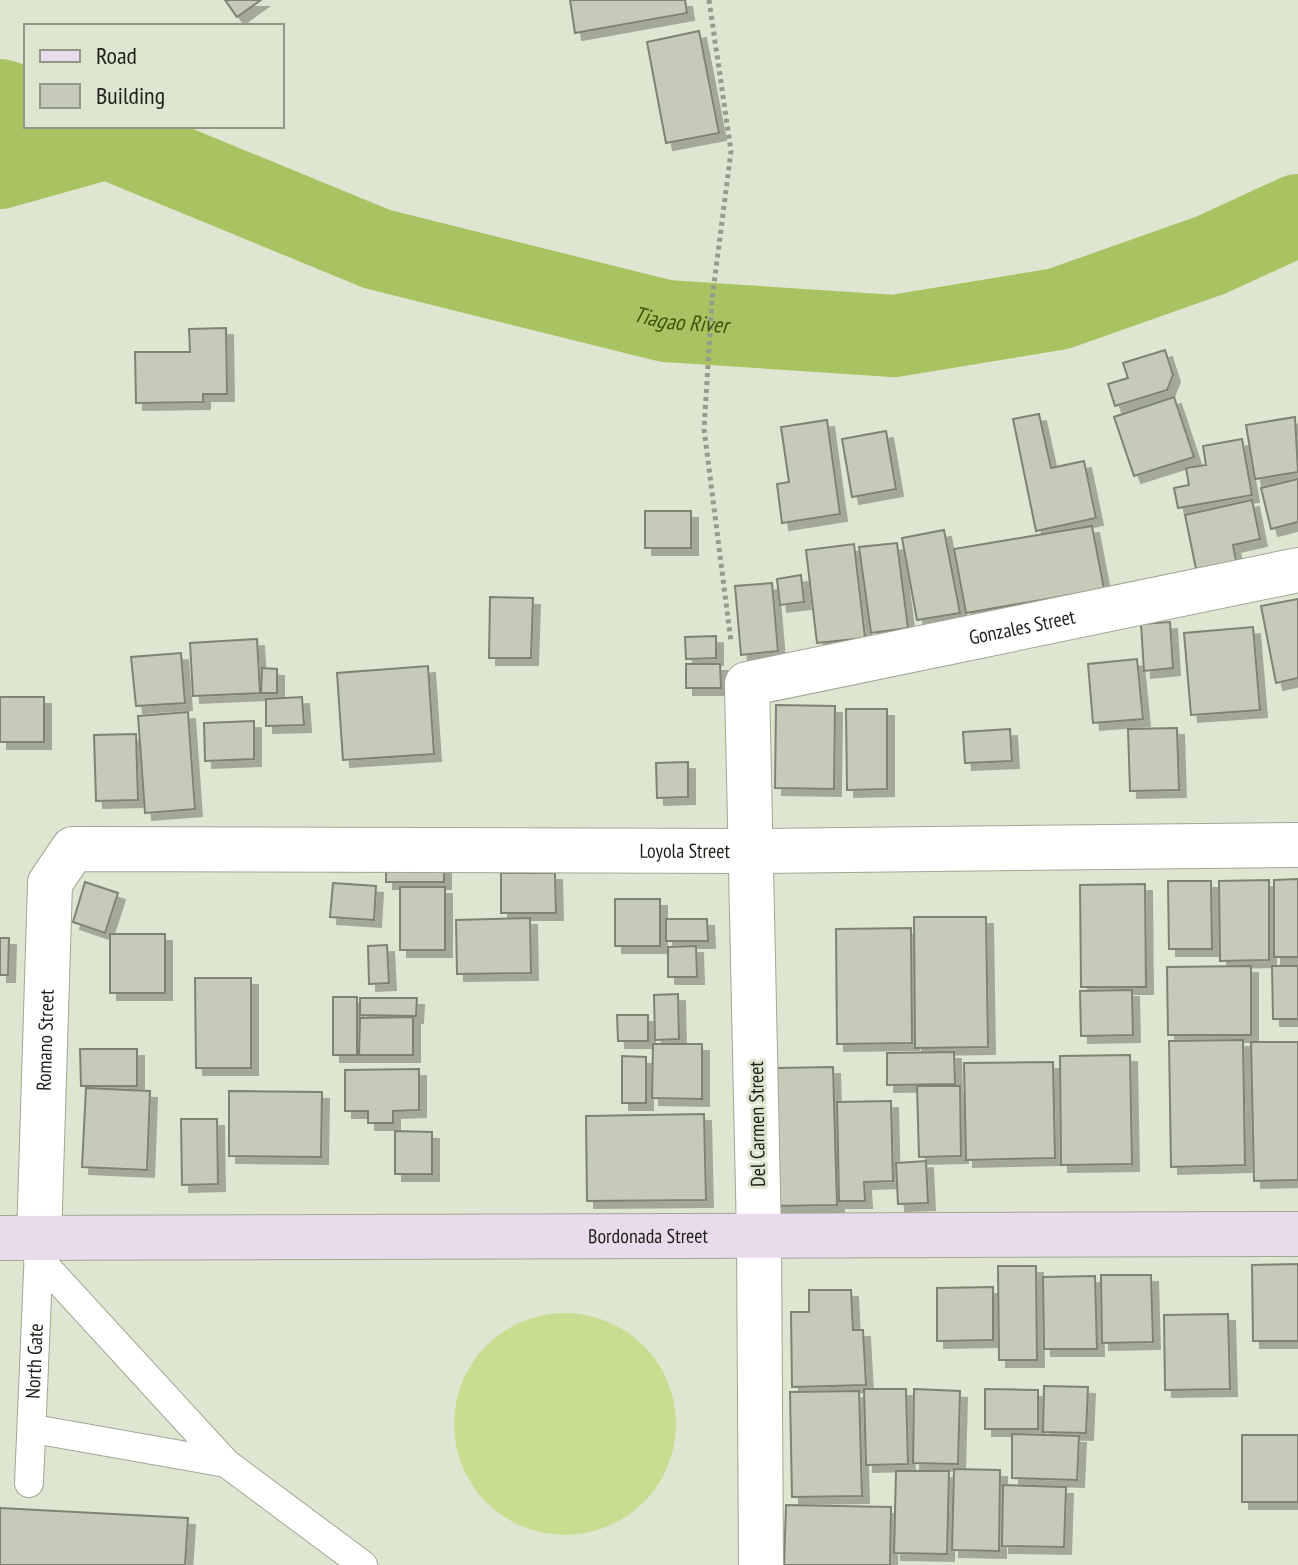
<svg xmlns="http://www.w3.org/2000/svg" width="1298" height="1565" font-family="'PT Sans Narrow',sans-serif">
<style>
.green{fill:#c7de90}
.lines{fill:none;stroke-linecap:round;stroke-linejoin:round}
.river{stroke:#a8c362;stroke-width:82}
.building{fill:#c5cbb8;stroke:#7e8372;stroke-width:2;filter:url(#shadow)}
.lane-casing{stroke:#a1a795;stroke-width:30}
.street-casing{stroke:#a1a795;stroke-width:46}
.secondary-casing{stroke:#a1a795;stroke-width:46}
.path{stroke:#969b8c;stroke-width:5;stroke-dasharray:4 4;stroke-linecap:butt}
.lane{stroke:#fff;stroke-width:28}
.street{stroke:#fff;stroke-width:44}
.secondary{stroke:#e9dbec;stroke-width:44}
.labels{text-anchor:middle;stroke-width:6;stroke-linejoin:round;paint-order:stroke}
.street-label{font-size:20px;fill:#1e2019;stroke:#dee5d1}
.water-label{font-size:22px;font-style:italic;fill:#43530a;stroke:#dee5d1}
</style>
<defs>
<filter id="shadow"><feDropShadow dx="7" dy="7" stdDeviation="0" flood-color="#0004"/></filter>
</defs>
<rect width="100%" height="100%" fill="#dee5d1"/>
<circle class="green" cx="565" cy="1424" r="111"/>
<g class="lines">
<g class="river">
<polyline points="0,100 26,108"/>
<path id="s1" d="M 78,126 L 377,249 L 666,321 L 894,336 L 1058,309 L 1211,255 L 1298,215"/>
<polyline points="0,168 110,137"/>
</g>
</g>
<g class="building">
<polygon points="225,0 261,0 237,17"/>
<polygon points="570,0 685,0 687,13 575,33"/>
<polygon points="699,31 719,133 666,143 647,42"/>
<polygon points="226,328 227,394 203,394 203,402 136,403 135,352 190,352 189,329"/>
<polygon points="1165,350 1173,375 1167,390 1115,406 1108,384 1128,378 1123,363"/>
<polygon points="1174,397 1194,457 1134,476 1114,417"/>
<polygon points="1039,414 1051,468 1084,461 1096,518 1036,531 1013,419"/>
<polygon points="1295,417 1298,472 1255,479 1246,425"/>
<polygon points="827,420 840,514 782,523 777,484 789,482 781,427"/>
<polygon points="886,431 896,489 852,497 842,439"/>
<polygon points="1242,439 1252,495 1178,508 1174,488 1189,485 1186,468 1206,465 1203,446"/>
<polygon points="1298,479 1298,522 1271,529 1261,488"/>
<polygon points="1252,500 1260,539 1233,545 1236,561 1196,569 1185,515"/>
<rect x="645" y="511" width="46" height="37"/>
<polygon points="1092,526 1104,589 966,613 954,549"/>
<polygon points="944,530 960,613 917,620 902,538"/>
<polygon points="897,543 908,628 871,633 859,547"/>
<polygon points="854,544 865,638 817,643 806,550"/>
<polygon points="801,575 804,602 780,605 777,579"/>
<polygon points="772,583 778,651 741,655 735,586"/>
<polygon points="490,597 533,598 531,658 489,658"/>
<polygon points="1298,599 1298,678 1276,683 1261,606"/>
<polygon points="1170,622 1173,668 1144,671 1141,624"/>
<polygon points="1253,627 1260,710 1191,715 1184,633"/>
<polygon points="716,636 716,658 686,659 685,637"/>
<polygon points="257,639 260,693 193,696 190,643"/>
<polygon points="181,653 185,703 136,706 131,657"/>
<polygon points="1137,659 1143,719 1093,723 1088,664"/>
<polygon points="686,664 720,664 721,688 686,688"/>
<polygon points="428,666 434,754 343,760 337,673"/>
<polygon points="262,668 277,669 277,693 261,693"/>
<rect x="0" y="697" width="44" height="45"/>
<polygon points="302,697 304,725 266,726 266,699"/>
<polygon points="776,705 835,706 834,789 775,788"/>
<polygon points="846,709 887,709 887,789 847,790"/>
<polygon points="188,712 195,809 145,813 138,716"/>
<polygon points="254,721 254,759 205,761 204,723"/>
<polygon points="1177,728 1179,790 1130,791 1128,729"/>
<polygon points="1010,729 1012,761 965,763 963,732"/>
<polygon points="136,734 138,800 96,801 94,735"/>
<polygon points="688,762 688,797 657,798 656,763"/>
<polygon points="444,860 444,882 386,882 386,861"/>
<polygon points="501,873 555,873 556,913 501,913"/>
<polygon points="1298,879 1298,957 1274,957 1274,880"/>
<polygon points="1269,880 1269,960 1220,961 1219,881"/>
<polygon points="1168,881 1211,881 1212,949 1169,949"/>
<polygon points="85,882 118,893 105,933 73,922"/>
<polygon points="333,883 376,886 374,920 330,917"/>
<polygon points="1145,884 1146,987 1081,987 1080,885"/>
<rect x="400" y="887" width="45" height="63"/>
<rect x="615" y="899" width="45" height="47"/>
<polygon points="914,917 986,917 988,1047 915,1048"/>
<polygon points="530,918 531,973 457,974 456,920"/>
<polygon points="666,919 707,919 708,941 666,941"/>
<polygon points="911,928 912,1043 837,1044 836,929"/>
<rect x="110" y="934" width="55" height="59"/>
<polygon points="0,938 9,938 8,975 0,975"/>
<polygon points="387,945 389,983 369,984 368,946"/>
<polygon points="696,946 697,977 668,977 668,947"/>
<polygon points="1251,966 1251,1035 1168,1035 1167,967"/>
<polygon points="1272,966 1298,966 1298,1019 1273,1019"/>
<polygon points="195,978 251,978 251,1068 196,1068"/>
<polygon points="1132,990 1133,1035 1081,1036 1080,991"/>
<polygon points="678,994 679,1039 655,1040 654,995"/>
<rect x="333" y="997" width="24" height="58"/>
<polygon points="360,998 417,998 416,1016 360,1015"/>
<polygon points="617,1015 648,1015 648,1041 618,1041"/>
<polygon points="413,1017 413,1055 359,1055 360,1018"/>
<polygon points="1243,1040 1245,1165 1171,1167 1169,1041"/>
<polygon points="1251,1042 1298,1042 1298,1180 1254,1181"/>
<polygon points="653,1044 702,1044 702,1099 652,1098"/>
<polygon points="80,1049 137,1049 137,1086 81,1086"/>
<polygon points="954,1052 955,1084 887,1085 887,1053"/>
<polygon points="1130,1055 1132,1164 1061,1165 1060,1056"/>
<polygon points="622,1056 646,1057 646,1103 622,1103"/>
<polygon points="1053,1062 1055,1158 966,1160 964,1063"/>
<polygon points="833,1067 837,1205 770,1206 775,1068"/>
<polygon points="419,1069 419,1110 393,1111 393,1123 368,1123 368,1111 345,1111 345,1070"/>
<polygon points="917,1086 960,1086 961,1156 919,1157"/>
<polygon points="86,1088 150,1091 147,1170 82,1167"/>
<polygon points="229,1091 322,1092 321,1157 229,1156"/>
<polygon points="891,1101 893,1181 864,1182 865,1201 839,1201 837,1102"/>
<polygon points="704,1114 706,1200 587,1201 586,1116"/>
<polygon points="181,1119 217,1119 218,1184 182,1185"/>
<polygon points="395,1131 432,1132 432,1174 395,1174"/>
<polygon points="926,1161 928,1203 898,1204 896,1163"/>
<polygon points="1298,1264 1298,1341 1253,1341 1252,1265"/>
<polygon points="998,1266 1036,1266 1037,1360 999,1360"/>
<polygon points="1101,1275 1151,1275 1153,1342 1102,1343"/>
<polygon points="1095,1276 1097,1349 1044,1349 1043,1277"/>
<polygon points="993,1287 993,1340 937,1341 937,1288"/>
<polygon points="809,1290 851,1290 853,1330 863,1330 866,1385 792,1387 791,1312 809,1312"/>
<polygon points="1228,1314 1230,1389 1165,1390 1164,1315"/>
<polygon points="1044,1386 1088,1387 1086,1433 1043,1432"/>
<polygon points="864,1389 906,1389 908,1464 866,1465"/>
<polygon points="914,1389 960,1391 958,1464 913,1463"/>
<polygon points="985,1389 1038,1390 1038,1429 985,1429"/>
<polygon points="859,1391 862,1496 792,1497 790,1392"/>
<polygon points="1012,1434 1079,1436 1077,1480 1012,1478"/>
<rect x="1242" y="1435" width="56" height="67"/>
<polygon points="954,1469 1000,1470 999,1551 952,1550"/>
<polygon points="896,1471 949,1471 947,1554 894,1553"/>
<polygon points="1003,1485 1066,1487 1064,1547 1002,1546"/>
<polygon points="786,1505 891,1507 890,1565 784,1565"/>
<polygon points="0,1508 188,1518 185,1565 0,1565"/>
</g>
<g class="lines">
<g class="lane-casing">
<g id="lane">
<polyline points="38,1258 226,1463 363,1565"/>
<polyline points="34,1429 226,1463"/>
<path id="s2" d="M 29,1483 L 39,1249"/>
</g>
</g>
<g class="street-casing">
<g id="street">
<path id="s3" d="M 39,1240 L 50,883 L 73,849 L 752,851 L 1298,845"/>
<path id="s4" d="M 761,1565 L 759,1237 L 747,684 L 1298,570"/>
</g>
</g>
<g class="secondary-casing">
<g id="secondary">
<path id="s5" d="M 0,1238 L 1298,1234"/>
</g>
</g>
<polyline class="path" points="709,0 731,151 712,300 704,429 731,642"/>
<use href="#lane" class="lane"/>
<use href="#street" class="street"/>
<use href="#secondary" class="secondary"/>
</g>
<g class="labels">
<g class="street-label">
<text dy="7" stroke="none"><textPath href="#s4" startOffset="1162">Gonzales Street</textPath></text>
<text dy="7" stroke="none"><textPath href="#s3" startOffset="1010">Loyola Street</textPath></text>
<text dy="7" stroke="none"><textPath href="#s3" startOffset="200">Romano Street</textPath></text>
<text transform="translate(757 1124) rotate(-91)" y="7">Del Carmen Street</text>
<text dy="7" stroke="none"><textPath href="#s5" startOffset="648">Bordonada Street</textPath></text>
<text dy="7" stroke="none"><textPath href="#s2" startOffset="122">North Gate</textPath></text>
</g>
<g class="water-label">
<text dy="8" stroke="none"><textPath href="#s1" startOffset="636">Tiagao River</textPath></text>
</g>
</g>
<rect x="24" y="24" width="260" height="104" fill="#dee5d1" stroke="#919687" stroke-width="2"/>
<rect x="40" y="50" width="40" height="12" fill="#e9dbec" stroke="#919687" stroke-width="2"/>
<text x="96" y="64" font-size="24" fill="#1e2019">Road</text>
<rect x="40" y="84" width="40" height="24" fill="#c5cbb8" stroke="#919687" stroke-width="2"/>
<text x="96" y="104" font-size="24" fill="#1e2019">Building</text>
</svg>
